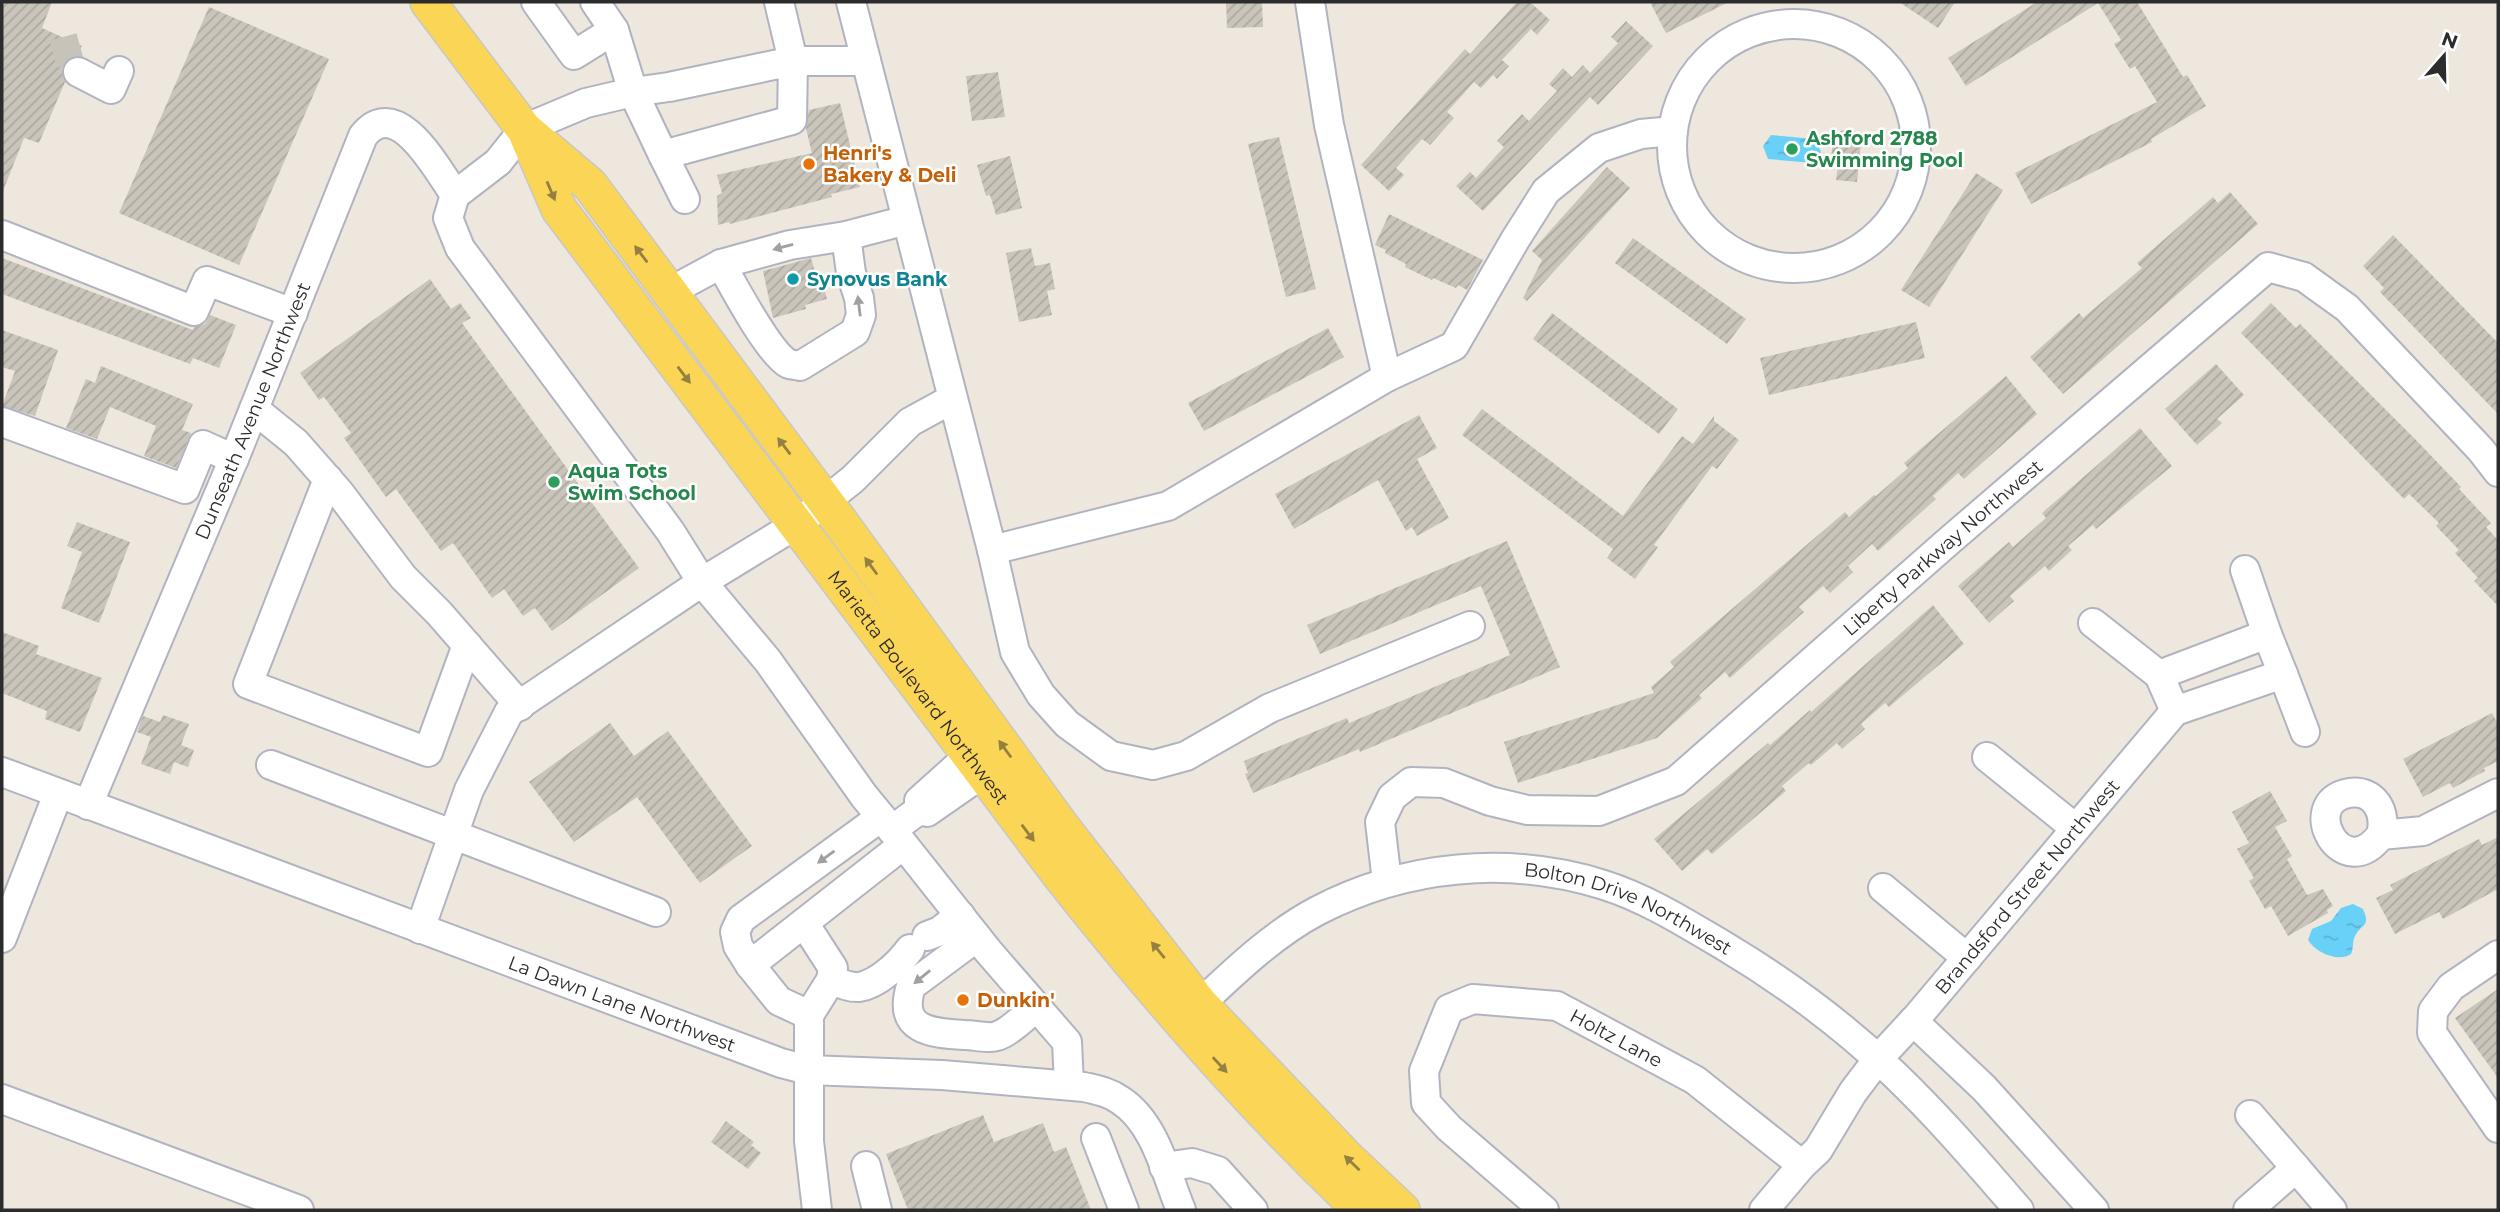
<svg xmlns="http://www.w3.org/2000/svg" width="2500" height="1212" font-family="Montserrat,sans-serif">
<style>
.water{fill:url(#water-ripples)}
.building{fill:url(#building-hatch)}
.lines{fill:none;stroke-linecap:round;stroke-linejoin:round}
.minor-tunnel{stroke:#c7c2ba;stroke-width:28;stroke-dasharray:28 14;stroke-linecap:butt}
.minor-casing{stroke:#b1b3c0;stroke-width:32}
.major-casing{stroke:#c8c8c8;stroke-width:38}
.minor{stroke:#fff;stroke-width:28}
.major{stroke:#fbd556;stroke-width:35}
.oneway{fill:#948041}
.oneway2{fill:#a0a0a0}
.leisure-dot{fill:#2e9e5b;stroke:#fff;stroke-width:2.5}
.food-dot{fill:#e8710a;stroke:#fff;stroke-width:2.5}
.culture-dot{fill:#0f9aa8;stroke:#fff;stroke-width:2.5}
.labels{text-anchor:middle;stroke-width:5;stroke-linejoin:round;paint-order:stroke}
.leisure-label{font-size:19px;font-weight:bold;fill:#27864d;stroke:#fff;text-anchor:start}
.food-label{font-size:19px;font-weight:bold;fill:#c56008;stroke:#fff;text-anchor:start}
.culture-label{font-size:19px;font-weight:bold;fill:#0d838f;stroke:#fff;text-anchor:start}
.street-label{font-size:19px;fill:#2c2c2c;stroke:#fff}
</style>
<defs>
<pattern id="water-ripples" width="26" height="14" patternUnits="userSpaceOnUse" patternTransform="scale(1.75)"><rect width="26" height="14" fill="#69d0f7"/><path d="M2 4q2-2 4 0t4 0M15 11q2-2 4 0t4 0" fill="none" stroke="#5bb3d4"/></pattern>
<pattern id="building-hatch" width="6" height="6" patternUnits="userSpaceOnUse" patternTransform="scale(1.75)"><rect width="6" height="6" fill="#c9c5bb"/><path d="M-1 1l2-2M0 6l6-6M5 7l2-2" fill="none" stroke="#ada9a1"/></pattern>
</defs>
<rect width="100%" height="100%" fill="#eee7dd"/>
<g class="water">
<polygon points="1771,135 1815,139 1821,152 1813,163 1768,159 1763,146"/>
<path d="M 2353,904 L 2363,909 C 2371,927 2362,923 2355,936 C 2352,941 2354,948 2351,954 C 2338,963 2315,952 2308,940 L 2312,929 L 2331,921 L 2341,908 Z"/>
</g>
<g class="building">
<polygon points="2,2 52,2 42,28 82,46 77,56 68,58 63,65 62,73 65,82 39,143 24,138 3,191"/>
<polygon points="1226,2 1262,2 1263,27 1227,28"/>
<polygon points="1517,2 1530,2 1550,20 1537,35 1531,29 1502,60 1509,66 1497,79 1493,75 1481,88 1474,82 1447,112 1454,118 1430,145 1422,139 1396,168 1404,175 1389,191 1361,165 1465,49 1470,54"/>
<polygon points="1650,2 1729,2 1666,33"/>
<polygon points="1899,2 1955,2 1938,28"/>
<polygon points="2037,2 2137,2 2183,77 2187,75 2206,106 2151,139 2152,142 2031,204 2015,173 2157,102 2135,66 2130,69 2114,44 2121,40 2098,3 1966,86 1948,58"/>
<polygon points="209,7 329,59 239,265 119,213"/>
<polygon points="1626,21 1653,46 1598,105 1590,97 1483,211 1456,186 1470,172 1476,178 1504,147 1497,141 1522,114 1529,121 1557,91 1549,84 1563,68 1572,77 1583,65 1590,73 1618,43 1611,37"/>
<polygon points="998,72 1005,117 972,121 966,76"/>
<polygon points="840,103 860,187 831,194 832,197 730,224 729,222 718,225 717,196 722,193 717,175 812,153 806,129 809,110"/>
<polygon points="1846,130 1862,133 1857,182 1836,180 1838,165 1830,164 1833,143 1839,143 1840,131"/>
<polygon points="1279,137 1316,289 1286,297 1248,144"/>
<polygon points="1010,156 1022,208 996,215 990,195 986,196 977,165"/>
<polygon points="1607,167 1630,188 1527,301 1523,298 1542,260 1532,251"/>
<polygon points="1976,173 2003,190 1929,307 1901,290"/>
<polygon points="2230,192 2258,224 2063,394 2030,357 2079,313 2083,318 2109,296 2142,268 2137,263 2213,197 2218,203"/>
<polygon points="1389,214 1483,260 1467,290 1458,285 1456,288 1433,278 1432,280 1405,267 1406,264 1385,253 1386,250 1375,245"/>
<polygon points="2393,235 2498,343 2498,414 2380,292 2384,288 2363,266"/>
<polygon points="1633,238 1746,319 1727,344 1615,263"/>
<polygon points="1031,248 1035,266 1050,263 1055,289 1047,291 1052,315 1019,322 1006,253"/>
<polygon points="2,258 193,330 194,327 205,324 210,315 236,325 219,368 193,358 190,364 2,294"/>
<polygon points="811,258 816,275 820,274 827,299 805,305 806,309 773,318 763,271"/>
<polygon points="430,279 451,309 460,303 471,318 462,323 639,568 552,631 535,608 523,616 504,589 492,598 453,543 441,551 396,489 386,497 344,438 351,433 324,397 319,400 300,373"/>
<polygon points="2271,303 2296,328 2300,324 2417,441 2461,487 2459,489 2491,523 2486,527 2498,540 2498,606 2474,581 2478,578 2455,553 2459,550 2436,526 2439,523 2409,494 2404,499 2241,333"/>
<polygon points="1552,313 1678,409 1659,434 1533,339"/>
<polygon points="1916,322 1925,358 1769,395 1760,358"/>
<polygon points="1328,328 1344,357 1204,431 1188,403"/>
<polygon points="2,330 58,350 35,416 2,406 15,371 2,367"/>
<polygon points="2216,364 2244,395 2217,419 2222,423 2197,445 2165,409"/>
<polygon points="101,366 193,404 182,430 191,433 176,468 144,456 156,426 110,407 97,439 66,428 86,379 95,383"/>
<polygon points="2006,376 2037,414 1964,479 1958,473 1933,496 1936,499 1878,551 1872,544 1848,566 1853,572 1830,593 1823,586 1799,607 1804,612 1730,678 1725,672 1699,695 1702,698 1657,738 1518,783 1504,742 1654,693 1651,687 1674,667 1670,662 1845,512 1849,517 1874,495 1876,496 1908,468 1904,463"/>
<polygon points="1482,409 1623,516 1682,436 1693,444 1714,416 1714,421 1739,440 1717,469 1712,466 1654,545 1658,547 1635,579 1607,558 1613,549 1462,435"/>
<polygon points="1419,415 1437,448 1417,459 1449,518 1417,536 1412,527 1406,531 1378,480 1294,529 1275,494"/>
<polygon points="2140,428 2172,466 2096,529 2093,525 2068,546 2072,550 2049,571 2045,566 2010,596 2014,601 1989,623 1958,586 2009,542 2013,547 2046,518 2042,513"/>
<polygon points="77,522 130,542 99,623 61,608 82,552 67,546"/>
<polygon points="1507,541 1560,667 1360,752 1359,749 1253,793 1245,774 1248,773 1244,761 1347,718 1349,723 1510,655 1481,586 1320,654 1307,625"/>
<polygon points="1933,605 1964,644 1889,707 1885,703 1861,724 1865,729 1842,749 1837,743 1811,765 1809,763 1782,786 1786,791 1712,854 1707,849 1682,871 1654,839 1768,743 1770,745 1810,710 1811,712"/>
<polygon points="2,632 39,646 36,654 102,678 80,732 45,719 47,711 2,693"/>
<polygon points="2492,713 2498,724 2498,761 2484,768 2485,771 2453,788 2450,783 2423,797 2403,759"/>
<polygon points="163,715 189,724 181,745 194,750 188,767 174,762 170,774 141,764 151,737 137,732 143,716 160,722"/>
<polygon points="610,723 634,756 668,731 752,846 700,883 637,797 574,842 529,782"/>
<polygon points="2270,791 2287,821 2275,827 2292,856 2287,859 2307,895 2323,889 2333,906 2327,910 2328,913 2288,936 2271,906 2265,909 2249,881 2254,878 2237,849 2249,843 2232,812"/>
<polygon points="2498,837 2498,889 2443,919 2439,912 2395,934 2376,898 2393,890 2390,885 2479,839 2482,845"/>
<polygon points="2498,989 2498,1078 2455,1018"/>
<polygon points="983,1115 994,1142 1043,1123 1054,1152 1066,1147 1091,1210 908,1210 886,1154"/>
<polygon points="726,1121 754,1142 751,1145 761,1153 748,1169 711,1142"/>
</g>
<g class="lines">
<polyline class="minor-tunnel" points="63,37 71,66 78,72"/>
<g class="minor-casing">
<g id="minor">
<polyline points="536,2 574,55 614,30"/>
<polyline points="595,2 614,30 633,92 586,103 524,129 498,162 455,195 448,218 460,248 670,531 702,582 797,524 853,479 910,422 952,399"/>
<polyline points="779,2 793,61 669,87 633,92 663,155 792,120 793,61 866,61"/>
<polyline points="851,2 992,550 1015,652 1041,695 1067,724 1111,756 1153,765 1186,756 1270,708 1470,626"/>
<polyline points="1310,2 1329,125 1387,377"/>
<circle cx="1794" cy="146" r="122"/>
<polyline points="78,72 111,89 119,71"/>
<polyline points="663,155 685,199"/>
<polyline points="2,235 194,311 207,281 293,313"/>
<path d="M 721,264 C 733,285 769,354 789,364 C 793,365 796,365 800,366 L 855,332 L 861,315 L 859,298 L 851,273 L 846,236"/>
<polyline points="669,292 721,264 790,245 846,236 907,220"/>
<polyline points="254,409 296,443 339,492 403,577 439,613 520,706"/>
<polyline points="2,422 185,489 203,445 234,459"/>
<polyline points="328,479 248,684 428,752 467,645"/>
<polyline points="992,550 1168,506 1387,377 1454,346 1515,240 1546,191 1599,148 1641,134 1673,131"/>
<polyline points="2245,570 2267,634 2283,674"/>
<polyline points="2093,623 2159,675"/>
<polyline points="2175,711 2159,675 2267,634"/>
<polyline points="1987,757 2075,828"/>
<polyline points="271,765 656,912"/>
<path id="s1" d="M 2,772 L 781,1063 L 808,1070 L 942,1075 L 1084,1087 C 1097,1090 1109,1092 1120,1100 C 1155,1122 1166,1174 1181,1210"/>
<polyline points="919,801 970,755"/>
<path id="s2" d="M 88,805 L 238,449 L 363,136 C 397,93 437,169 455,195"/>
<polyline points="892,830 988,951 1067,1042 1069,1085"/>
<path d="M 2381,835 C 2387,813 2375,789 2349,793 C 2297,802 2342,887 2381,835 L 2423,831 L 2498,793"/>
<path id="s3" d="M 1387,882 L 1380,822 L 1392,797 L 1411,782 L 1444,783 L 1490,801 L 1527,810 L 1599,811 L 1676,781 L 1950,540 L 2268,267 L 2304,277 L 2347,308 L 2481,450 L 2498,472"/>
<polyline points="1883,888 1967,958"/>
<polyline points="804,923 833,968 831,980 809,1015 809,1141 817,1210"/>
<polyline points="420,929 469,790 509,712 702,582 768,661 864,796 892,830 919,810 927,812 983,773"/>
<polyline points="927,936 940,931 960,915"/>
<path d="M 977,937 L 911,986 C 897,1031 931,1033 965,1035 C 974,1035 989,1039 997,1036 C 1008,1033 1027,1015 1036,1007"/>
<polyline points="2,938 58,794"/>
<polyline points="2498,955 2451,987 2433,1011 2432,1033 2498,1128"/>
<polyline points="750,965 903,845"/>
<path d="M 831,980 C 839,983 851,988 859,987 C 878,984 899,964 910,949"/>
<polyline points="809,1015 779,1001 750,965 738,946 735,932 741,919 881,817"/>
<path id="s4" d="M 1186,1017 C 1227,979 1268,937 1317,911 C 1405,865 1509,855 1604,885 C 1648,899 1687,924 1726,947 C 1786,983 1844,1026 1894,1074 C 1939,1117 1979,1164 2019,1210"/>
<polyline points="1913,1021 1984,1088 2094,1210"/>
<polyline points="2,1099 299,1210"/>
<polyline points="2250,1115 2296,1168"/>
<polyline points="1096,1138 1124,1210"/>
<polyline points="866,1166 877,1210"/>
<polyline points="1164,1167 1192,1163 1218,1171 1253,1210"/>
<path id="s5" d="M 1544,1210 L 1449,1128 L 1426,1103 L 1424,1071 L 1449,1009 L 1473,999 L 1557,1006 L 1695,1080 L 1802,1165"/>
<path id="s6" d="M 1764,1210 L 1802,1165 L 1818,1150 L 1853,1092 L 1878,1059 L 1917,1017 L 2175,711 L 2283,674 L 2305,732"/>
<polyline points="2248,1210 2296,1168 2332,1210"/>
</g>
</g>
<g class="major-casing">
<g id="major">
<polyline points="428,2 524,129 590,185 825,501 1062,827 1200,1004 1347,1158 1402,1210"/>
<path id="s7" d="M 527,135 L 559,209 L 1059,874 C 1152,992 1252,1107 1361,1210"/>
</g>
</g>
<use href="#minor" class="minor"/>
<use href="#major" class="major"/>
</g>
<defs><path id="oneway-solid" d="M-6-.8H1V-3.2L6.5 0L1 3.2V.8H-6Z" transform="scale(1.75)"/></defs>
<g class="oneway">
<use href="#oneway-solid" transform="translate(551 191) rotate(67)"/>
<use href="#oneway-solid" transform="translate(641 254) rotate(-127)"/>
<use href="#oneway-solid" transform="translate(684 375) rotate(53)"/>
<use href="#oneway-solid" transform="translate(784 446) rotate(-127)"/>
<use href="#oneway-solid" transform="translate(871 566) rotate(-126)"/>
<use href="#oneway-solid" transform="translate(1005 749) rotate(-126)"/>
<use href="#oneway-solid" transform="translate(1028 833) rotate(53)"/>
<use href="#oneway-solid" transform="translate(1158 950) rotate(-129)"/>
<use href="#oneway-solid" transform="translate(1220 1065) rotate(47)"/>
<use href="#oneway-solid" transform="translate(1352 1163) rotate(-136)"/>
</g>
<g class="oneway2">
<use href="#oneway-solid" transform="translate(783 247) rotate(165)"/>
<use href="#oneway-solid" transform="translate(859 306) rotate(-97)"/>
<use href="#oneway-solid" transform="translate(826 857) rotate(144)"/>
<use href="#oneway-solid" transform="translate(922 977) rotate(141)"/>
</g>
<g class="leisure-dot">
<circle cx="1792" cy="149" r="7"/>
<circle cx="554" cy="482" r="7"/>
</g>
<g class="food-dot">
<circle cx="809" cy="164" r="7"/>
<circle cx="963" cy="1000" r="7"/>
</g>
<circle class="culture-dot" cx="793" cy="279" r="7"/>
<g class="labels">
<g class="leisure-label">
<text x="1806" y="145">Ashford 2788<tspan x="1806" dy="22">Swimming Pool</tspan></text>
<text x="568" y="478">Aqua Tots<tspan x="568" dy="22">Swim School</tspan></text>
</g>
<g class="food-label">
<text x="823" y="160">Henri's<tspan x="823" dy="22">Bakery &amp; Deli</tspan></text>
<text x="977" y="1007">Dunkin'</text>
</g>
<g class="culture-label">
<text x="807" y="286">Synovus Bank</text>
</g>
<g class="street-label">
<text dy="7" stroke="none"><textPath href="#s2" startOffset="427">Dunseath Avenue Northwest</textPath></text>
<text dy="7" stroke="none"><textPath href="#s3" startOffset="742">Liberty Parkway Northwest</textPath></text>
<text dy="7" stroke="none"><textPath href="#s7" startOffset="679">Marietta Boulevard Northwest</textPath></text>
<text dy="7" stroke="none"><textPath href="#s6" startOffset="418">Brandsford Street Northwest</textPath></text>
<text dy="7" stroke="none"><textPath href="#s4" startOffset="495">Bolton Drive Northwest</textPath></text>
<text dy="7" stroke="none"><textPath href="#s1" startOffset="662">La Dawn Lane Northwest</textPath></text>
<text dy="7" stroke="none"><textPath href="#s5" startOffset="436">Holtz Lane</textPath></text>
</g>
</g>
<rect width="2500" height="1212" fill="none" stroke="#2c2c2c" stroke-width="7"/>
<g transform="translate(2444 56) rotate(20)" stroke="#ffffff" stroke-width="5" paint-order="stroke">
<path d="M0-5L12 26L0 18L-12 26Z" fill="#2c2c2c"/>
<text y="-10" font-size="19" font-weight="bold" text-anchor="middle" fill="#2c2c2c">N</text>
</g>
</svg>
